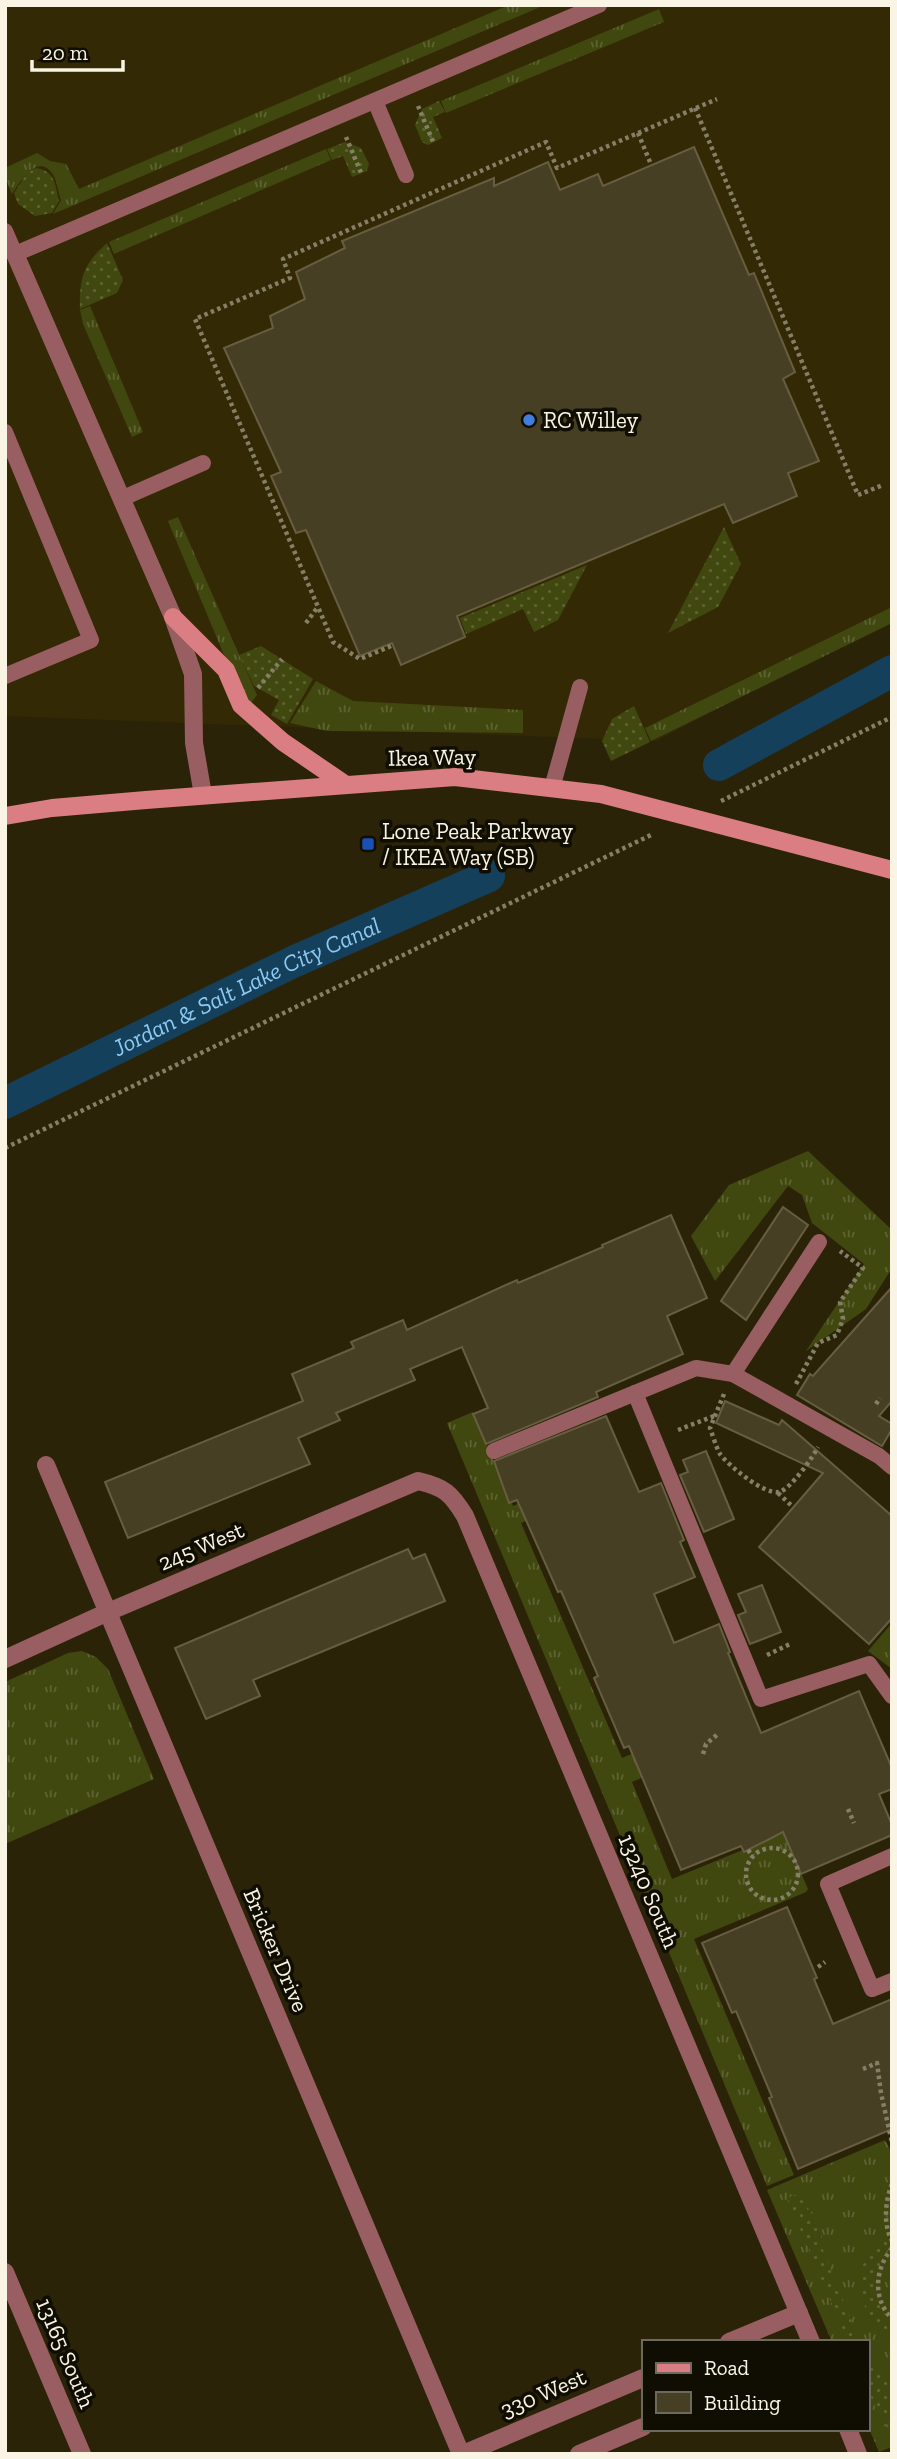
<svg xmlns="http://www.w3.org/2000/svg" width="897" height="2459" font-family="'Zilla Slab',serif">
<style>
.built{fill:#342905}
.grass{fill:url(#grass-tufts)}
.garden{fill:url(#garden-dots)}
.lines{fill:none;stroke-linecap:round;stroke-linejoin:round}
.canal{stroke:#15405b;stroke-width:32}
.building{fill:#473f24;stroke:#675e42;stroke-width:2}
.path{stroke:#857f68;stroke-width:4.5;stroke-dasharray:3.5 3.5;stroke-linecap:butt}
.service{stroke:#995e61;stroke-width:16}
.minor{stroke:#995e61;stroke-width:18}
.secondary{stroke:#db7e83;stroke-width:18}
.shop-dot{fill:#3f7fe0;stroke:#100d03;stroke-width:2.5}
.transit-dot{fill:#1a4fb4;stroke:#100d03;stroke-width:2.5}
.labels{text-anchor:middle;stroke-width:7;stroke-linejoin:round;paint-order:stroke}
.poi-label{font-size:23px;fill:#f9f4e4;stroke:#100d03;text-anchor:start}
.street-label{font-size:23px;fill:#f9f4e4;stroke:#100d03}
.water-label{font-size:24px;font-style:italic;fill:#8ec9f2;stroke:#100d03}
</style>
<defs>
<pattern id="grass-tufts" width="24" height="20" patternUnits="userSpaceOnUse" patternTransform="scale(1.75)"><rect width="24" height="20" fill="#41480f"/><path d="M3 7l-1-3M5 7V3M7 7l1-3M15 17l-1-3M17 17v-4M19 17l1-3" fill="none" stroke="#5d6332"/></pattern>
<pattern id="garden-dots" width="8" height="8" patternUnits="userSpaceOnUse" patternTransform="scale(1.75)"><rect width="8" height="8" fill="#41480f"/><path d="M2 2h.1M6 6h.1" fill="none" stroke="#5d6332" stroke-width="1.8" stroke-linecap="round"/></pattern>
</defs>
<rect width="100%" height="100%" fill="#2b2308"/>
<polygon class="built" points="5,5 892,5 892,618 656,741 5,716"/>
<g class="grass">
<path d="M 509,5 L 545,5 L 53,214 L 61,200 C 58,192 57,178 51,172 C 36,154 19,184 12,194 L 5,177 L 5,168 L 37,153 L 50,161 L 66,164 L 79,189 Z"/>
<polygon points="659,9 664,22 446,113 441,101"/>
<polygon points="326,149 331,160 114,254 109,242"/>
<polygon points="90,306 143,432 132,437 83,324 80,310"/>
<polygon points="178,517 257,695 251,703 232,674 168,521"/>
<polygon points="892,607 892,623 651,741 645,728"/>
<polygon points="316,681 353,701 523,710 523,733 327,731 290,723"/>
<polygon points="808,1151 892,1230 892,1268 866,1309 806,1351 864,1264 812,1223 802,1195 788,1186 715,1281 691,1236 729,1185"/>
<polygon points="473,1412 513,1506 625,1458 623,1479 521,1523 622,1758 725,1715 735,1738 632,1782 672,1879 782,1834 784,1834 808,1889 806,1892 694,1939 794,2175 767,2186 447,1423"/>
<polygon points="892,1623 892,1669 868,1651"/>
<polygon points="82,1651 96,1657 108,1669 154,1779 5,1844 5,1682 68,1653"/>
<polygon points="885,2140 892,2153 892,2447 879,2452 867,2424 867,2342 832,2342 767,2190"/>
</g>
<g class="garden">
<polygon points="439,101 445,112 433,117 442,138 428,145 422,142 415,125 422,109"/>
<polygon points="345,142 361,148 369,164 367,171 352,177 343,156 332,160 327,149"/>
<path d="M 36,168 C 55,171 55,184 59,201 L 52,213 L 35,216 L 18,204 L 14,193 L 27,173 Z"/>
<path d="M 107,243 L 123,280 L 117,293 L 80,309 C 79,277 84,264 107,243 Z"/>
<polygon points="724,527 741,564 718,607 668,633"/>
<polygon points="587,565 558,620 534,632 523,609 466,634 460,618"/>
<polygon points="261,646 313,679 287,724 271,715 279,700 254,686 239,655"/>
<polygon points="634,706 650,742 611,761 602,741 612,719"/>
<polygon points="798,2194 821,2227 823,2250 860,2342 848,2342 787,2198"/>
<path d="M 885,2233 L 890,2245 C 873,2274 867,2296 892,2323 L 892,2341 C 862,2325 853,2278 869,2250 C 873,2244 880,2239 885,2233 Z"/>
<polygon points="867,2355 878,2372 892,2387 892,2419 884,2427 867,2388"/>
</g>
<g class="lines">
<g class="canal">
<polyline points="719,765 892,671"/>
<path id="s1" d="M 5,1103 L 293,962 L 489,876"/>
</g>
</g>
<g class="building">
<polygon points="694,147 749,275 754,273 795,372 783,379 819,461 788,473 797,496 733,523 724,504 457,616 465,637 401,665 392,643 360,656 306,530 296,533 271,476 281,472 224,348 273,328 270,316 305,299 296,272 345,248 342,241 494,178 494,186 548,162 560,190 598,174 603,186"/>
<polygon points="783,1207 808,1225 746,1320 721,1301"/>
<polygon points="671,1215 707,1298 667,1316 683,1354 596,1392 598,1397 486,1444 473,1414 488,1408 462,1347 410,1369 415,1380 336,1413 340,1420 298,1438 310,1464 128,1538 105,1482 303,1401 292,1374 354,1348 351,1342 403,1320 407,1330 517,1280 518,1283 603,1247 602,1245"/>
<polygon points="892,1287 892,1401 879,1416 892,1424 892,1429 882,1446 797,1395 810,1374 813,1376"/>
<polygon points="725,1401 779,1425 782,1420 892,1516 892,1618 869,1644 759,1547 823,1473 716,1423"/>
<polygon points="606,1416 639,1492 661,1483 684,1540 680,1542 695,1577 654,1594 674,1643 719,1624 730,1652 728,1653 761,1733 859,1691 892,1768 892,1789 879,1794 892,1825 892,1835 801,1874 783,1832 744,1852 741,1846 681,1870 629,1746 624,1748 594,1678 598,1676 561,1591 558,1592 517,1500 509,1503 494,1461"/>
<polygon points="706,1451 734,1519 704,1532 680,1475 688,1472 683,1460"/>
<polygon points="408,1549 413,1559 425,1554 445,1601 253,1680 260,1696 206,1719 175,1648"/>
<polygon points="762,1585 781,1632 750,1644 738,1615 746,1612 738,1594"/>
<polygon points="787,1907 817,1978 814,1979 833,2024 892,1999 892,2129 798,2169 769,2098 772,2097 736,2011 732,2013 702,1943"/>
</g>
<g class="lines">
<g class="path">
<polyline points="418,106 434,144"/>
<polyline points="695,108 858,495 883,485"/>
<polyline points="638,133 650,162"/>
<polyline points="346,137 362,175"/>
<polyline points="306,623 317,608"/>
<polyline points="391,646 360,659 333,642 195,319 290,278 283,259 546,142 557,168 717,99"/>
<polyline points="258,688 282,659"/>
<polyline points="721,801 892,717"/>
<polyline points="5,1148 653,834"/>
<polyline points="796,1384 818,1343 837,1335 843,1319 840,1302 863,1268 840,1251"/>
<path d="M 724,1394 L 710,1428 C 713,1436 716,1447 720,1454 C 728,1465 764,1495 779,1492 C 790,1490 813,1457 818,1447"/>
<polyline points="876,1404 880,1398"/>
<polyline points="678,1430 714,1416"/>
<polyline points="778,1493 793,1507"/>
<polyline points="767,1655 792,1643"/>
<polyline points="703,1754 706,1744 719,1733"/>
<polyline points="848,1809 854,1823"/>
<circle cx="772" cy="1874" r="26"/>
<polyline points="748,1850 753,1856"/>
<polyline points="818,1967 825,1962"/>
<polyline points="863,2069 877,2063 881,2093 892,2143"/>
<path d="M 892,2184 C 885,2201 883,2225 892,2241"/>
<path d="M 892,2248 C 875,2269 872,2298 892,2319"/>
</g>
<g class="service">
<polyline points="375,101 406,175"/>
<polyline points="5,231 15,254 599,5"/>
<polyline points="5,432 91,640 5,676"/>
<polyline points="123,498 203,463"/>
<polyline points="552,788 580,687"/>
<polyline points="733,1374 819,1242"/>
<polyline points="635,1393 761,1699 869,1664 892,1696"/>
<polyline points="494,1451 696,1368 733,1374 879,1456 892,1467"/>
<polyline points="892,1856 828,1884 872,1989 892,1981"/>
</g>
<g class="minor">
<polyline points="15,254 173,617 193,674 194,743 203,795"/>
<polyline points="46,1465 461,2454"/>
<path d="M 5,1659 L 108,1612 L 418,1481 C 444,1487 451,1493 465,1516 L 811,2342"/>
<polyline points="5,2272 82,2454"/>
<polyline points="729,2342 799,2313"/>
<polyline points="848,2429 858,2454"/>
<polyline points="463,2454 643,2378"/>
<polyline points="579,2454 643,2427"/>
</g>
<g class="secondary">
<polyline points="173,617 226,670 241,705 283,742 346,785"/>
<polyline points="5,816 52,808 146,800 455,777 601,794 892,870"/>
</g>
</g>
<circle class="shop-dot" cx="529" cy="420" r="7"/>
<rect class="transit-dot" x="361" y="837" width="14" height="14" rx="3.5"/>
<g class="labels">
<g class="poi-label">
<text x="543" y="428">RC Willey</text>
<text x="382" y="839">Lone Peak Parkway<tspan x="382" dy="26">/ IKEA Way (SB)</tspan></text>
</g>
<g class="street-label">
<text transform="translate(432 757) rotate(-1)" y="8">Ikea Way</text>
<text transform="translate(201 1546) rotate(-23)" y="8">245 West</text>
<text transform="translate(649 1891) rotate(67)" y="8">13240 South</text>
<text transform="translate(276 1950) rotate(67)" y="8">Bricker Drive</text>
<text transform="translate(66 2353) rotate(67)" y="8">13165 South</text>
<text transform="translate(543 2393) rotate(-23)" y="8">330 West</text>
</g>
<g class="water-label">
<text dy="8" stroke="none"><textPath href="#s1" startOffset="268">Jordan &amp; Salt Lake City Canal</textPath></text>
</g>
</g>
<rect width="897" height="2459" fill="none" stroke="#f9f4e4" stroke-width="14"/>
<rect x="642" y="2340" width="228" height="91" fill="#100d03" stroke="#6d695d" stroke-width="2"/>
<rect x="656" y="2363" width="35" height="10" fill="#db7e83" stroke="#6d695d" stroke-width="2"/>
<text x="704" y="2375" font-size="21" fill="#f9f4e4">Road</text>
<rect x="656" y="2392" width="35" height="21" fill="#473f24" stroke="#6d695d" stroke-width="2"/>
<text x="704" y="2410" font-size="21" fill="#f9f4e4">Building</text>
<path d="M32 60v10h91v-10" fill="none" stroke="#f9f4e4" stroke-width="3.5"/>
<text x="42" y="60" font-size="21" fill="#f9f4e4" stroke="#100d03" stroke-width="5" paint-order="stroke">20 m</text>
</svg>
